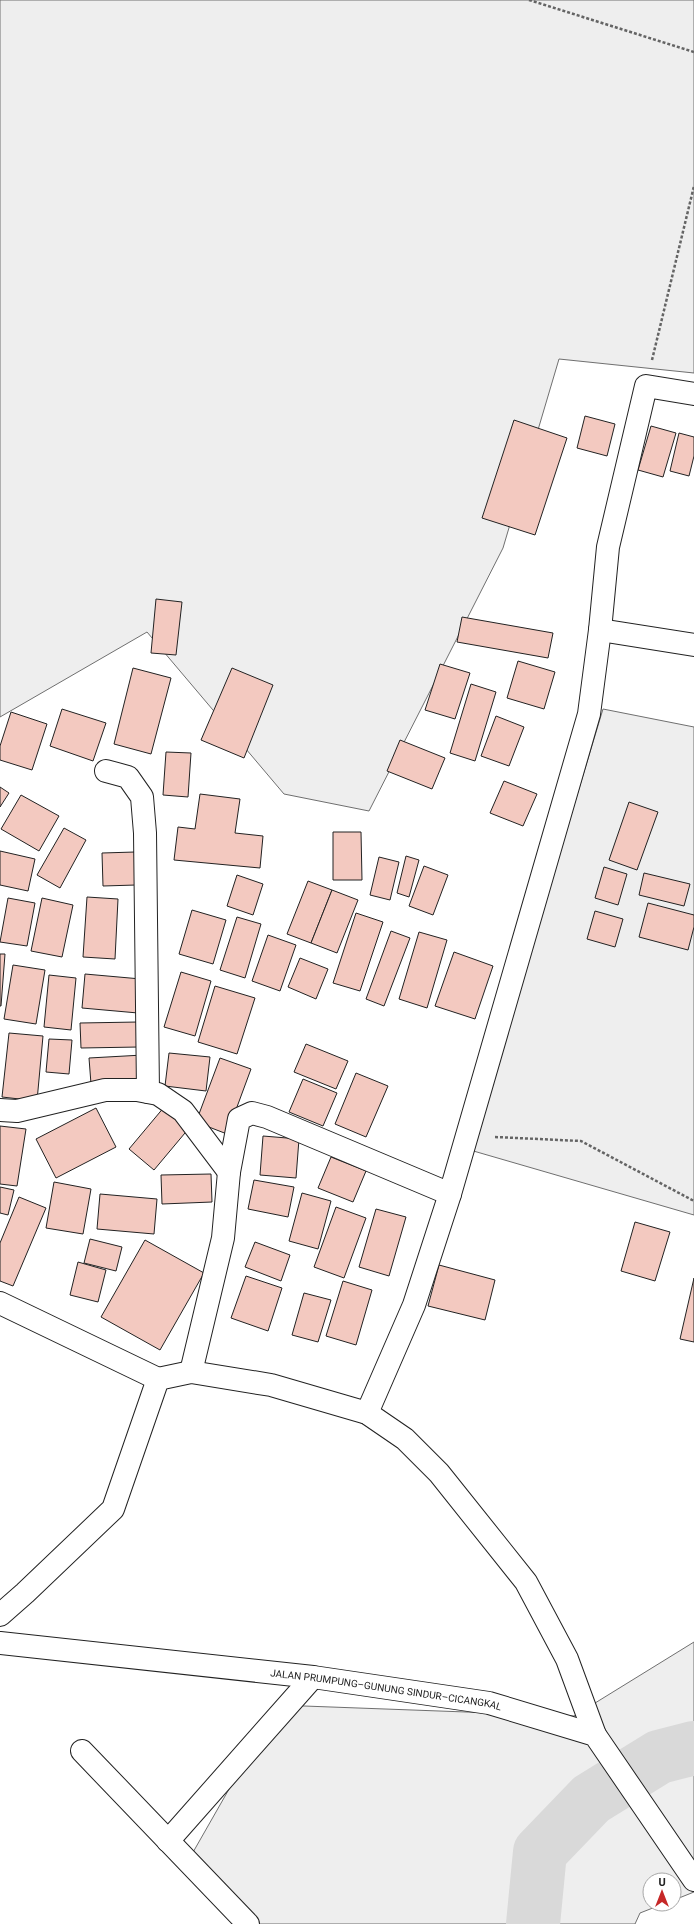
<svg xmlns="http://www.w3.org/2000/svg" width="694" height="1924" font-family="Roboto,sans-serif">
<style>
.green{fill:#eee;stroke:#6f6f6f}
.lines{fill:none;stroke-linecap:round;stroke-linejoin:round}
.river{stroke:#d9d9d9;stroke-width:54}
.building{fill:#f3c9c0;stroke:#222}
.minor-casing{stroke:#222;stroke-width:24}
.major-casing{stroke:#222;stroke-width:24}
.path{stroke:#646464;stroke-width:2.5;stroke-dasharray:3 2;stroke-linecap:butt}
.minor{stroke:#fff;stroke-width:22}
.major{stroke:#fff;stroke-width:22}
.labels{text-anchor:middle;stroke-width:3;stroke-linejoin:round;paint-order:stroke}
.street-label{font-size:10px;fill:#222;stroke:#fff}
</style>
<rect width="100%" height="100%" fill="#fff"/>
<g class="green">
<polygon points="0,0 694,0 694,373 559,359 503,548 369,811 284,794 147,632 0,717"/>
<polygon points="603,709 694,727 694,1215 470,1150"/>
<polygon points="694,1642 694,1892 674,1900 674,1880 650,1880 650,1904 663,1904 640,1913 635,1924 244,1924 192,1854 277,1705 574,1716"/>
</g>
<g class="lines">
<polyline class="river" points="533,1924 540,1852 591,1799 659,1757 694,1748"/>
</g>
<g class="building">
<polygon points="585,416 615,424 607,456 577,448"/>
<polygon points="514,420 567,438 535,535 482,518"/>
<polygon points="651,426 676,433 663,477 638,470"/>
<polygon points="679,433 694,437 694,456 689,476 670,471"/>
<polygon points="156,599 182,602 176,655 151,653"/>
<polygon points="462,617 553,633 548,658 457,642"/>
<polygon points="518,661 555,672 544,709 507,698"/>
<polygon points="440,664 470,673 455,719 425,710"/>
<polygon points="133,668 171,678 151,754 114,744"/>
<polygon points="232,668 273,685 244,758 201,740"/>
<polygon points="471,684 496,692 475,761 450,753"/>
<polygon points="62,709 106,723 93,761 50,746"/>
<polygon points="11,712 47,724 32,770 0,760 0,746"/>
<polygon points="496,716 524,727 509,766 481,756"/>
<polygon points="400,740 445,758 432,789 387,771"/>
<polygon points="166,752 191,753 188,797 163,795"/>
<polygon points="504,781 537,794 523,826 490,813"/>
<polygon points="0,787 9,793 0,807"/>
<polygon points="200,794 240,799 235,833 263,836 260,868 174,860 178,827 195,829"/>
<polygon points="21,795 59,816 39,851 1,829"/>
<polygon points="629,802 658,812 637,870 609,860"/>
<polygon points="64,828 86,840 60,888 37,875"/>
<polygon points="333,832 361,832 362,880 333,880"/>
<polygon points="0,851 35,859 28,891 0,885"/>
<polygon points="135,852 136,885 103,886 102,853"/>
<polygon points="406,856 419,860 409,897 397,893"/>
<polygon points="379,857 399,862 390,900 370,895"/>
<polygon points="424,866 448,875 433,915 409,906"/>
<polygon points="604,867 627,874 618,905 595,898"/>
<polygon points="644,873 690,884 684,906 639,895"/>
<polygon points="237,875 263,884 253,915 227,906"/>
<polygon points="308,881 332,890 311,943 287,934"/>
<polygon points="332,890 358,900 337,953 311,943"/>
<polygon points="87,897 118,899 115,959 83,957"/>
<polygon points="8,898 35,903 27,946 0,942"/>
<polygon points="42,898 73,905 62,957 31,951"/>
<polygon points="648,903 694,915 694,927 688,950 639,937"/>
<polygon points="192,910 226,920 213,964 179,954"/>
<polygon points="595,911 623,919 615,947 587,939"/>
<polygon points="356,913 383,922 360,991 333,983"/>
<polygon points="237,917 261,924 245,978 220,970"/>
<polygon points="391,931 410,938 384,1006 366,999"/>
<polygon points="419,932 447,940 427,1008 399,999"/>
<polygon points="268,935 296,945 280,991 252,981"/>
<polygon points="454,952 493,966 475,1019 435,1006"/>
<polygon points="0,954 5,954 1,1006 0,1006"/>
<polygon points="300,958 328,969 316,999 288,987"/>
<polygon points="13,965 45,970 36,1024 4,1019"/>
<polygon points="181,972 211,981 195,1036 164,1027"/>
<polygon points="85,974 141,979 138,1013 82,1008"/>
<polygon points="49,975 76,978 71,1030 44,1027"/>
<polygon points="215,986 255,998 237,1054 198,1042"/>
<polygon points="138,1022 139,1047 81,1048 80,1023"/>
<polygon points="9,1033 43,1036 37,1101 2,1097"/>
<polygon points="49,1039 72,1040 69,1074 46,1072"/>
<polygon points="306,1044 348,1061 336,1089 294,1072"/>
<polygon points="169,1053 210,1057 206,1091 165,1086"/>
<polygon points="143,1055 144,1081 91,1084 89,1058"/>
<polygon points="220,1058 251,1069 227,1134 196,1122"/>
<polygon points="356,1073 388,1086 366,1137 335,1124"/>
<polygon points="303,1079 337,1093 323,1126 289,1112"/>
<polygon points="165,1106 190,1127 154,1170 129,1149"/>
<polygon points="96,1108 116,1147 56,1178 36,1139"/>
<polygon points="0,1126 26,1129 17,1186 0,1184"/>
<polygon points="263,1136 299,1139 296,1178 260,1175"/>
<polygon points="331,1157 366,1171 353,1202 318,1188"/>
<polygon points="211,1174 212,1202 162,1204 161,1175"/>
<polygon points="254,1180 294,1187 288,1217 248,1209"/>
<polygon points="54,1182 91,1189 83,1234 46,1228"/>
<polygon points="0,1187 14,1190 8,1215 0,1213"/>
<polygon points="302,1193 331,1201 318,1249 289,1241"/>
<polygon points="100,1194 157,1199 154,1234 97,1229"/>
<polygon points="19,1197 46,1208 13,1286 0,1281 0,1243"/>
<polygon points="336,1207 366,1218 344,1278 314,1267"/>
<polygon points="376,1209 406,1217 389,1276 359,1267"/>
<polygon points="635,1222 670,1232 655,1281 621,1271"/>
<polygon points="90,1239 122,1247 116,1271 84,1263"/>
<polygon points="145,1240 204,1273 160,1350 101,1317"/>
<polygon points="255,1242 290,1255 281,1281 245,1267"/>
<polygon points="78,1262 106,1270 98,1302 70,1295"/>
<polygon points="439,1265 495,1280 485,1320 428,1306"/>
<polygon points="246,1276 282,1288 268,1331 231,1318"/>
<polygon points="694,1278 694,1342 680,1339"/>
<polygon points="343,1281 372,1290 356,1345 326,1336"/>
<polygon points="304,1293 331,1300 318,1342 292,1335"/>
</g>
<g class="lines">
<g class="minor-casing">
<g id="minor">
<polyline points="600,630 694,645"/>
<polyline points="106,771 128,777 142,797 145,833 148,1092"/>
<polyline points="0,1110 17,1111 105,1090 137,1090 158,1094 183,1111 229,1172"/>
<polyline points="0,1303 158,1379"/>
<polyline points="191,1372 223,1238 229,1172 239,1119 252,1113 267,1117 450,1194"/>
<polyline points="367,1413 414,1305 450,1194 589,714 600,630 608,547 646,386 694,394"/>
<polyline points="0,1615 25,1593 113,1509 158,1379 191,1372 271,1385 367,1413 405,1439 439,1473 526,1582 567,1659 595,1735"/>
<polyline points="82,1751 248,1924"/>
<polyline points="168,1841 313,1677"/>
</g>
</g>
<g class="major-casing">
<g id="major">
<path id="s1" d="M 0,1643 L 313,1677 L 489,1703 L 595,1735 L 694,1880"/>
</g>
</g>
<g class="path">
<polyline points="529,0 694,52"/>
<polyline points="652,360 694,186"/>
<polyline points="495,1137 581,1141 694,1201"/>
</g>
<use href="#minor" class="minor"/>
<use href="#major" class="major"/>
</g>
<g class="labels">
<g class="street-label">
<text dy="4" stroke="none"><textPath href="#s1" startOffset="389">JALAN PRUMPUNG–GUNUNG SINDUR–CICANGKAL</textPath></text>
</g>
</g>
<g transform="translate(662 1892)"><circle r="19" fill="#ffffff" stroke="#a7a7a7"/>
<path d="M0-3L7 15L0 10L-7 15Z" fill="#c62828"/>
<text y="-6" font-size="11" font-weight="bold" text-anchor="middle" fill="#222222">U</text>
</g>
</svg>
